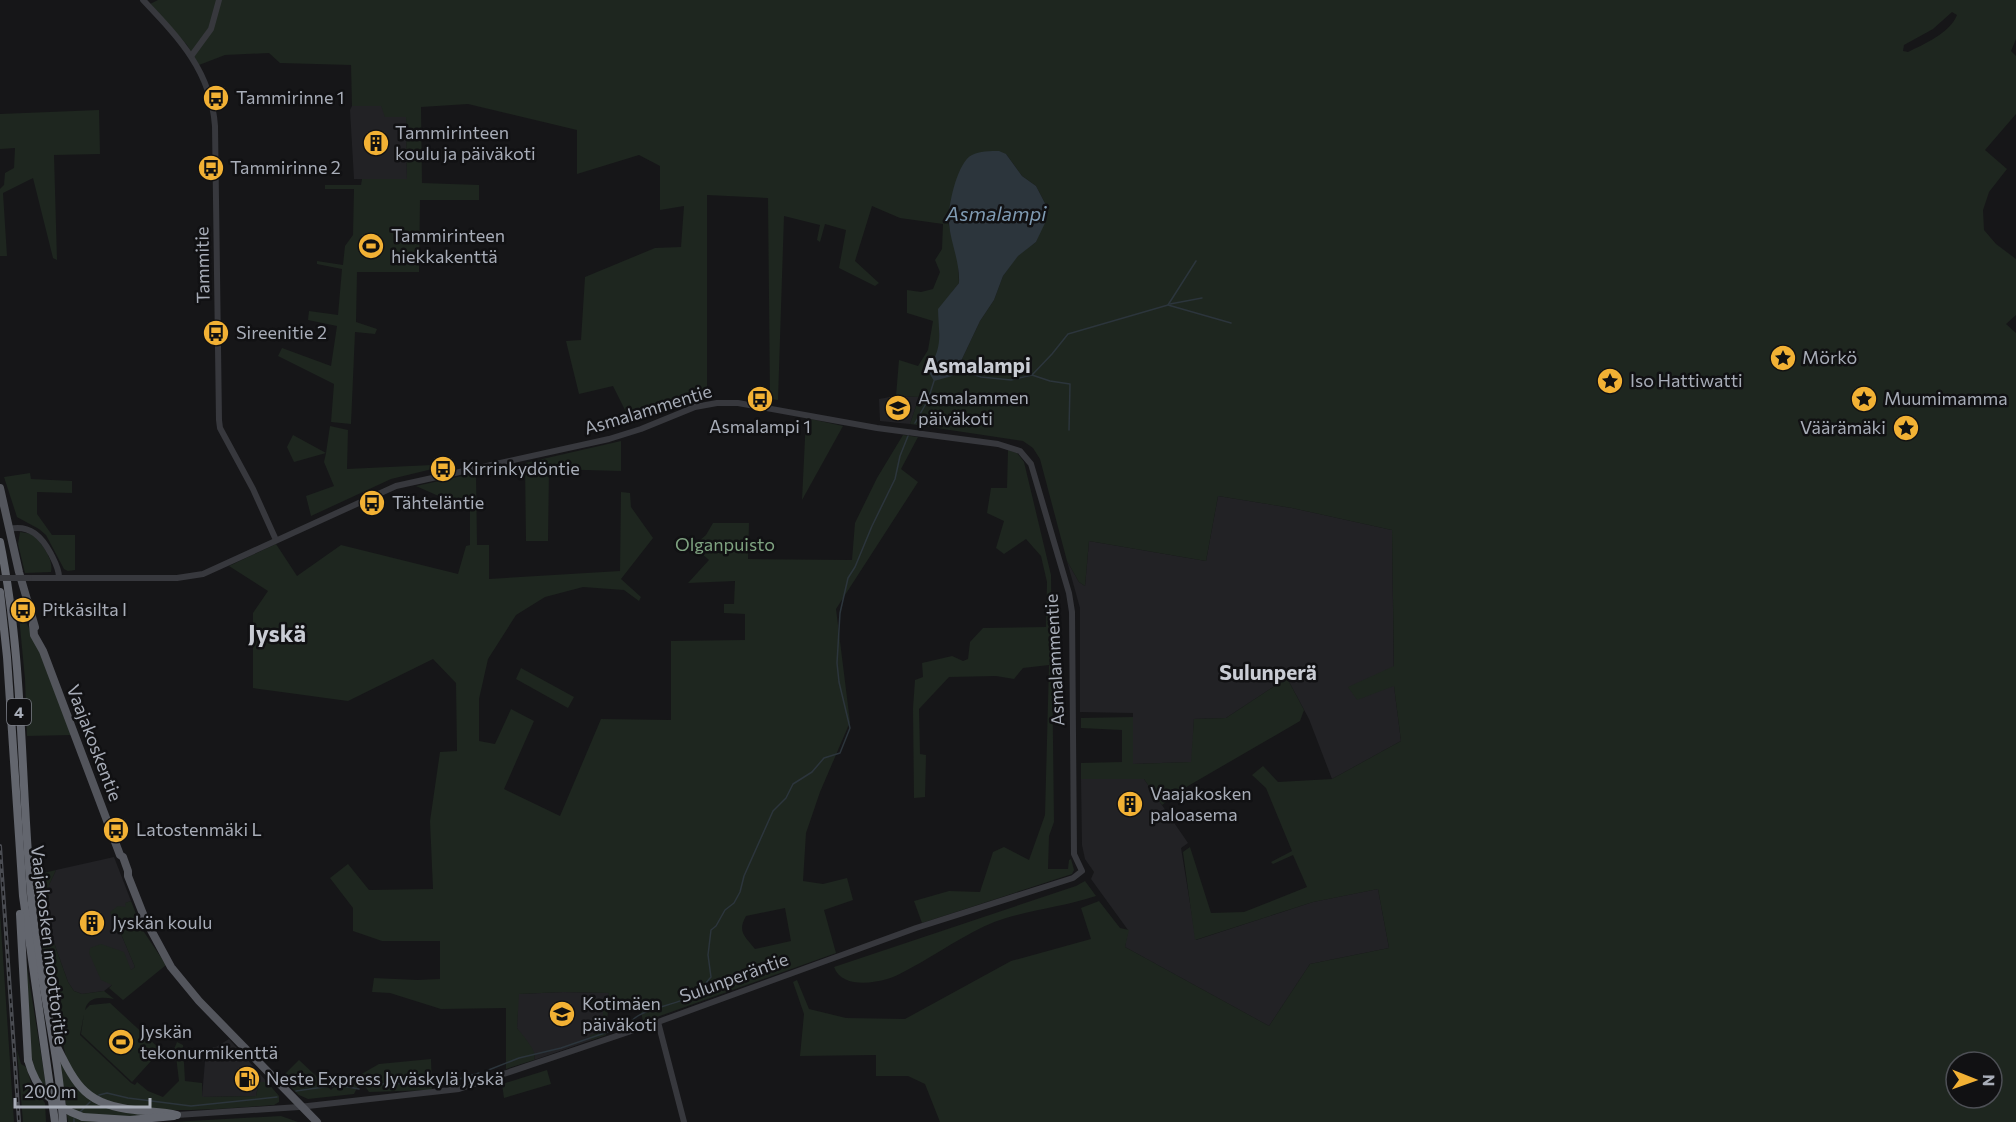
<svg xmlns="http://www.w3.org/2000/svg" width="2016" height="1122" font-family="Commissioner,sans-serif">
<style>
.built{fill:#222225}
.green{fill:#1e261f;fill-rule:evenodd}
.water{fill:#2c353c}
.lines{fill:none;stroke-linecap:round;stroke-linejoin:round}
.stream{stroke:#2c353c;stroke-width:1.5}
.minor{stroke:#37383d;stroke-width:6}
.major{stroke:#53555c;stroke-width:8}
.highway{stroke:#63666e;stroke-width:8}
.rail-casing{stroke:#4a4c52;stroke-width:4}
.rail{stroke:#111113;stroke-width:1.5;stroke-dasharray:4.5;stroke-linecap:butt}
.minor-bridge{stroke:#37383d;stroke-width:6}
.highway-bridge{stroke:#63666e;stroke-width:8}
.labels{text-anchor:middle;stroke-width:5;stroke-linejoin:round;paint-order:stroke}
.shield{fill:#111113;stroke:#7b7e86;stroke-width:1.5}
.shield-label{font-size:16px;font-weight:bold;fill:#a8adb8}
.poi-label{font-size:18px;fill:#a8adb8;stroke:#111113;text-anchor:start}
.street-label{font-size:18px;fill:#a8adb8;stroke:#111113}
.park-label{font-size:18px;fill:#7fa381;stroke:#111113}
.water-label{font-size:20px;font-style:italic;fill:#7f9bb3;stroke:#111113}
.quarter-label{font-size:21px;font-weight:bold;fill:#c9ccd4;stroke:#111113}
.district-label{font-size:24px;font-weight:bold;fill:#c9ccd4;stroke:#111113}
</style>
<rect width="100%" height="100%" fill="#161618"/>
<g class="built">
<polygon points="352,106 381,106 406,116 407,180 354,179 350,110"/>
<polygon points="896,396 919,397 910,424 880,421 879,399"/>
<polygon points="1218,496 1292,508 1392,530 1394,686 1401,741 1332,779 1309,719 1287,678 1226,718 1194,719 1192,762 1133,764 1133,713 1080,712 1080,608 1067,561 1079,582 1085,586 1089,541 1206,561"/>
<polygon points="1081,779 1144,779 1188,843 1181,848 1196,940 1313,902 1378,889 1389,948 1310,964 1269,1026 1125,947 1128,930 1091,879 1094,872 1085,859 1082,845"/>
<polygon points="114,857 131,901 126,903 133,923 121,934 135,967 104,991 82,994 74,991 68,982 49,929 49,885 56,870"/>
<polygon points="563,992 609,993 606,1035 534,1060 535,1055 517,1028 518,994"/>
<polygon points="229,1039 267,1082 259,1082 256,1096 202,1097 206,1049 216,1047"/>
</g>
<g class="green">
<path d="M 158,0 L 2016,0 L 2016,39 L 2011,51 L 2016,56 L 2016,114 L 1985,150 L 2007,169 L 1989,192 L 1983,210 L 1984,230 L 1996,244 L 2016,259 L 2016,315 L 2006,324 L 2016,333 L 2016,1122 L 940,1122 L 925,1084 L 908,1076 L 876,1076 L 876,1055 L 800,1056 L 804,1014 L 793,982 L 797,980 L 809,1009 L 846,1018 L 905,1019 L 1011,961 L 1091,939 L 1081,908 L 1099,901 L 1120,928 L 1129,930 L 1125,947 L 1269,1026 L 1310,964 L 1389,948 L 1378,889 L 1313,902 L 1195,940 L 1183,852 L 1190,847 L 1211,913 L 1244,912 L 1307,887 L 1293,855 L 1273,864 L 1271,862 L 1292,851 L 1266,788 L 1252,775 L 1263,766 L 1278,782 L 1332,779 L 1401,741 L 1394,686 L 1357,700 L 1348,687 L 1394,666 L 1392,530 L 1292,508 L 1218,496 L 1206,561 L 1089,541 L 1085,586 L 1079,582 L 1067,561 L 1040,459 L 1033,448 L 1023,441 L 910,424 L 919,397 L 896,396 L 899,360 L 918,366 L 928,350 L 933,321 L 907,313 L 907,290 L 921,292 L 933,289 L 940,272 L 935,260 L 942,249 L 943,224 L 900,218 L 872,206 L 855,261 L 879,283 L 875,286 L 839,268 L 846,230 L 825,224 L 820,242 L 817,240 L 820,225 L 784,216 L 778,400 L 770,399 L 768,198 L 707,195 L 707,396 L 690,399 L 632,424 L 613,386 L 579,394 L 566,341 L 581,340 L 585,277 L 655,248 L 681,247 L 684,206 L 660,210 L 660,166 L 639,155 L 577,174 L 577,130 L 468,104 L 421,107 L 422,183 L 479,185 L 479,200 L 420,200 L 419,272 L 357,272 L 356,322 L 377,329 L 375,334 L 355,332 L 351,424 L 331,422 L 334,384 L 278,356 L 282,348 L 331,366 L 337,326 L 308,320 L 309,311 L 338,315 L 342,269 L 317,264 L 317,261 L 343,265 L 345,246 L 353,235 L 354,189 L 325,189 L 325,185 L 361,185 L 362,179 L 407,179 L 406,117 L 385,117 L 381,106 L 352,106 L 351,65 L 280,63 L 269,53 L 225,55 L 199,65 L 187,45 L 150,4 ZM 1952,12 L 1957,15 C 1950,33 1924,44 1908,52 L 1903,51 L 1904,45 L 1933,29 ZM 1006,154 L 1022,176 L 1036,186 L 1048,209 L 1036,242 L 1018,255 L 1003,276 L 994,300 L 980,321 L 962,359 L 960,370 L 928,371 L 937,354 L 940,343 L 939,332 L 952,292 L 959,283 L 958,260 L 948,222 ZM 1956,1062 L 1992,1062 L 1992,1098 L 1956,1098 Z"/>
<polygon points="99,110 100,154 54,155 57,260 53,258 33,178 3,193 7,256 0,256 0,189 4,185 5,173 14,168 15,148 0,149 0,114"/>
<polygon points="806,418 843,426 802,500"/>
<polygon points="330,426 348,430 347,469 453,464 391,479 311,516 306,496 334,486 324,462 326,453 294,462 287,447 293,435 326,453"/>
<path d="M 903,435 L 918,437 L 901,469 L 918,482 L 836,609 L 850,722 L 820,792 L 806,833 L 803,881 L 823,884 L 847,878 L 853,900 L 824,910 L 836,953 L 643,1022 L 639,999 L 608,1008 L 606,1035 L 592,1040 L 589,1037 L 591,1035 L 600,1032 L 603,1027 L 603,1008 L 592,1007 L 589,1004 L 588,999 L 608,999 L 609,993 L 563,992 L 519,994 L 517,1028 C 524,1037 532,1045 535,1055 L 534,1060 L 506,1069 L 506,1008 L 441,1009 L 390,993 L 372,992 L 374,978 L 417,980 L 440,979 L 440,941 L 382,941 L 353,931 L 353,908 L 330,878 L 348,864 L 369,890 L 433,889 L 430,821 L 440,752 L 457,751 L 456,683 L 433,659 L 348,701 L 253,688 L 253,613 L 268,591 L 229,566 L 276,544 L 297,576 L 341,545 L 458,574 L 466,546 L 470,545 L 470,510 L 416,486 L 476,473 L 477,545 L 489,545 L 489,579 L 620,571 L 621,492 L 630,493 L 631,507 L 653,538 L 621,579 L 641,597 L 639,601 L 624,590 L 583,587 L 545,597 L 516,615 L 488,659 L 479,699 L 479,741 L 495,744 L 511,709 L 534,721 L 504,789 L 560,816 L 601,719 L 671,720 L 671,641 L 745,640 L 745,614 L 724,613 L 724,604 L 734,604 L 735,581 L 688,583 L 709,560 L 693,546 L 706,535 L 713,523 L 749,523 L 748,559 L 852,560 L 855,523 L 877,478 ZM 785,908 L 791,941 L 755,949 C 745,936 737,932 746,916 Z"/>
<polygon points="621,441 621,471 549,469 548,541 526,541 525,463"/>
<polygon points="1008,450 1017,453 1024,462 1051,575 1054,822 1049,836 1048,869 1068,869 1069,860 1071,859 1074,870 1072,874 922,923 914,901 949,891 980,892 993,852 1004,847 1029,860 1045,815 1049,665 1023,668 1014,679 996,676 949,677 919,709 920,754 926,755 925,797 914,798 913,708 915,680 923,677 922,663 952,656 963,661 968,659 970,642 983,628 1046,627 1047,582 1041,556 1026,539 1004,554 996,548 1004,521 987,513 991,488 1007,488"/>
<polygon points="30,473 31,479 72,481 72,493 37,492 37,514 52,535 75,535 75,570 68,571 64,569 46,535 39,529 17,517 4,477"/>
<path d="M 20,532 L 33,534 C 41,543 54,559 51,572 L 25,573 L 18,544 Z"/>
<polygon points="18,606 35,640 71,735 27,736 25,679"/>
<polygon points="521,668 574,697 568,708 516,679"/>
<polygon points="1287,678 1304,710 1300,721 1188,786 1162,805 1144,779 1081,779 1081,763 1122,762 1122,730 1081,728 1081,718 1133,717 1133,764 1191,762 1194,719 1226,718"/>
<path d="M 56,870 L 49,885 L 49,929 L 68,982 L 74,991 L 82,994 L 104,991 L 114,999 C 102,997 88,996 85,1010 L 90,1005 L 110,1003 L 161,1050 L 132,1082 L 81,1034 L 84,1014 L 80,1035 L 131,1083 L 135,1085 L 137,1082 L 148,1091 L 163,1097 L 179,1081 L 176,1056 L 172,1054 L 177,1042 L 183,1045 L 185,1081 L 202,1083 L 202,1097 L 256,1096 L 259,1082 L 267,1082 L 279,1096 L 279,1102 L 274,1105 C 226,1108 129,1120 89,1091 C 78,1082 71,1069 66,1057 L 44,961 L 35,875 Z"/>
<path d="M 1085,881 L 1096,896 C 1066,906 1036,909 1006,918 C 976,927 948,947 920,963 C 910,968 898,976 887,979 C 870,984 841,987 834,967 L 1076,886 Z"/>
<polygon points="131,901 142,929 166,965 123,1000 109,988 112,985 101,980 89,953 90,948 101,944 124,952 131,970 135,967 121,934 117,932 110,912 118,906 126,907 125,903"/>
<polygon points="0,912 14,1122 0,1122"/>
<polygon points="25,955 46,1085 48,1093 37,1076 31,1055"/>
<polygon points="17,1050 21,1064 26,1067 32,1085 45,1103 46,1122 23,1122"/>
<polygon points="431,1059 432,1090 369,1092 358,1076 379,1064"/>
<polygon points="299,1060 331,1090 348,1074 358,1086 354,1094 308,1099 299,1095 281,1078"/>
<polygon points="60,1061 92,1100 168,1115 90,1122 68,1122"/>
<polygon points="547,1070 551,1084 504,1098 502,1084"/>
<polygon points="281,1116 298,1122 176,1122 190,1121"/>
</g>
<path class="water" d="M 999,151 L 1006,154 L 1022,176 L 1036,186 L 1048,209 L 1045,223 L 1036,242 L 1018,256 L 1003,276 L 994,300 L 980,321 L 962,359 L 960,370 L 952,376 L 934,381 L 928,371 C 943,344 939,339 938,309 L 959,283 C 960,262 951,244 949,224 C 947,209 957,162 972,155 C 979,151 991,151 999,151 Z"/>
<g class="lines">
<g class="stream">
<polyline points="1170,304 1202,298"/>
<polyline points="1168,305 1231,323"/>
<polyline points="960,370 981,377 1011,380 1032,375 1052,354 1068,334 1168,305 1196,261"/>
<polyline points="1032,375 1050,381 1070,384 1069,430"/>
<polyline points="915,423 928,400 934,381"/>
<path d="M 486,1071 L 519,1058 L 561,1048 L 628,1025 C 640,1006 680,1007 699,991 C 704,987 707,981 711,977 L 708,955 L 711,930 L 716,926 L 725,910 L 734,903 L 740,892 L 744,876 L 773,811 L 786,798 L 793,784 L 812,772 L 824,758 L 840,753 L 850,728 L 839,682 L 837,663 L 840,613 L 848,578 L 855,567 L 872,526 L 895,479 L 900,456 L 908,436"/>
<polyline points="449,1082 479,1073"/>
<polyline points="368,1084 443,1083"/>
<polyline points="296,1091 338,1085 359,1089"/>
<polyline points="99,1095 107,1093 128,1098 191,1106 277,1097"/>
<polyline points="80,1112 90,1102"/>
<polyline points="74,1122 74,1119"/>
</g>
<g class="minor">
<path d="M 143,0 C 179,38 211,71 215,126 L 219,420 L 220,428 L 253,489 L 276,540"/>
<polyline points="192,55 211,29 219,0"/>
<path d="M 9,529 C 30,524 42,537 51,554 C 55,562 59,569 59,577"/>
<polyline points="29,578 177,578 203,574 396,486 609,439 641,429 695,407 717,403 738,403 877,428 998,444 1020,451 1031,464 1069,593 1072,612 1074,854 1082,871 1073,878 916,928 658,1022 459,1089 299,1107 177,1115"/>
<polyline points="658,1022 684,1122"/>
</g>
<g class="major">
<polyline points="0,488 19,572 35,627"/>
<polyline points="33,625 34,635 43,651 120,855 123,857 128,871 128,876 145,919 171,967 199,1001 317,1122"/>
</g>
<g class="highway">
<path d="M 0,542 C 25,665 20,791 33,915 C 40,984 59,1052 63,1122"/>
<polyline points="0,592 7,657 23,896 55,1122"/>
<polyline points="20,914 28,1060"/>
<path d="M 56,1045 C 76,1085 85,1105 135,1110 C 149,1112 163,1111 177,1115"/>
<polyline points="83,1117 130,1120 174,1116"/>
</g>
<g class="rail-casing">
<polyline id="rail" points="0,846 19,1122"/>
</g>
<use href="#rail" class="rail"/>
<polyline class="minor-bridge" points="0,578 29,578"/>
<path class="highway-bridge" d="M 28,1060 C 36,1090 54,1107 83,1117"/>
</g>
<defs>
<g id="bus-disc" transform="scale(1.35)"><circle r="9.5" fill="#f2b134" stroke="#111113"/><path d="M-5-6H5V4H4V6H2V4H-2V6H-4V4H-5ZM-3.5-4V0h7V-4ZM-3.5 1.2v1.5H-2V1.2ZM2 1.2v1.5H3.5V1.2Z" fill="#111"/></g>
<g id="building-disc" transform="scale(1.35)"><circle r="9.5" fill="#f2b134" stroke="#111113"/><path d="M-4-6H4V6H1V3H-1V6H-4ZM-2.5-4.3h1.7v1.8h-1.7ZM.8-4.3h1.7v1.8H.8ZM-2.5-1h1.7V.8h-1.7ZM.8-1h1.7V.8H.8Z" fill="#111"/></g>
<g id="stadium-disc" transform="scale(1.35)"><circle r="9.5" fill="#f2b134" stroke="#111113"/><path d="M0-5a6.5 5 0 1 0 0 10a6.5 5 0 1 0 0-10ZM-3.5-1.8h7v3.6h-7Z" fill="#111"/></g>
<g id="sight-disc" transform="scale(1.35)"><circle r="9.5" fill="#f2b134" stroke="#111113"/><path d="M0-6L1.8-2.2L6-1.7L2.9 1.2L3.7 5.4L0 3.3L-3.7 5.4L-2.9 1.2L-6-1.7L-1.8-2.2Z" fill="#111"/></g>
<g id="school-disc" transform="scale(1.35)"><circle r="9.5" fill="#f2b134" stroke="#111113"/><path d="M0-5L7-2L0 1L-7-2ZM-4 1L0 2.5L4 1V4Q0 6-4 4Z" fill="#111"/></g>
<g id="fuel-disc" transform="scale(1.35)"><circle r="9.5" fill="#f2b134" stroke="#111113"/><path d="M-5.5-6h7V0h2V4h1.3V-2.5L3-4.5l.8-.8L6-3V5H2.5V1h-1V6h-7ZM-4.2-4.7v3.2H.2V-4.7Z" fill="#111"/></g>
</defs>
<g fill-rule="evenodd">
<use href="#bus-disc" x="216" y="98"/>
<use href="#building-disc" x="376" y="143"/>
<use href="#bus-disc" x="211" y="168"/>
<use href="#stadium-disc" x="371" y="246"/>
<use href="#bus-disc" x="216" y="333"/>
<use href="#sight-disc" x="1783" y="358"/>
<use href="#sight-disc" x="1610" y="381"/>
<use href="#bus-disc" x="760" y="399"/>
<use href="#sight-disc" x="1864" y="399"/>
<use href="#school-disc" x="898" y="408"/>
<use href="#sight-disc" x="1906" y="428"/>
<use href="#bus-disc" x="443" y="469"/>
<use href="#bus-disc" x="372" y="503"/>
<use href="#bus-disc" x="23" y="610"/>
<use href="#building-disc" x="1130" y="804"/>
<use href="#bus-disc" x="116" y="830"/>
<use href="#building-disc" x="92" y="923"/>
<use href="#school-disc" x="562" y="1014"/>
<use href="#stadium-disc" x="121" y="1042"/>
<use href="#fuel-disc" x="247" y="1079"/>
</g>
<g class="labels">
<rect class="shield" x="7" y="699" width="24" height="26" rx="4.5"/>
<g class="shield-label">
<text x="19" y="718">4</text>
</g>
<g class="poi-label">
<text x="236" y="104">Tammirinne 1</text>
<text x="395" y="139">Tammirinteen<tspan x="395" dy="21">koulu ja päiväkoti</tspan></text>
<text x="230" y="174">Tammirinne 2</text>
<text x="391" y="242">Tammirinteen<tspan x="391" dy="21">hiekkakenttä</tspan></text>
<text x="236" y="339">Sireenitie 2</text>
<text x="1802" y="364">Mörkö</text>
<text x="1630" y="387">Iso Hattiwatti</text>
<text x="918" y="404">Asmalammen<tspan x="918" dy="21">päiväkoti</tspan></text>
<text x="1884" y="405">Muumimamma</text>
<text x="760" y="433" text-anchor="middle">Asmalampi 1</text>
<text x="1886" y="434" text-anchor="end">Väärämäki</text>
<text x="462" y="475">Kirrinkydöntie</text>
<text x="392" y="509">Tähteläntie</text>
<text x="42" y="616">Pitkäsilta I</text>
<text x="1150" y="800">Vaajakosken<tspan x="1150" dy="21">paloasema</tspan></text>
<text x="136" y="836">Latostenmäki L</text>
<text x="112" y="929">Jyskän koulu</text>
<text x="582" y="1010">Kotimäen<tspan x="582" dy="21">päiväkoti</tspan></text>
<text x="140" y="1038">Jyskän<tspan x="140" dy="21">tekonurmikenttä</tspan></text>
<text x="266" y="1085">Neste Express Jyväskylä Jyskä</text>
</g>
<g class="street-label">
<text transform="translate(203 265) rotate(-91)" y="6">Tammitie</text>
<text transform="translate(648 410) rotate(-17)" y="6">Asmalammentie</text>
<text transform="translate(1055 660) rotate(-93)" y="6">Asmalammentie</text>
<text transform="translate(94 743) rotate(69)" y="6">Vaajakoskentie</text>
<text transform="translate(49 945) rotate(83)" y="6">Vaajakosken moottoritie</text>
<text transform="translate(734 978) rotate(-20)" y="6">Sulunperäntie</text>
</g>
<g class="park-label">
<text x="725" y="551">Olganpuisto</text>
</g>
<g class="water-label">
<text x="996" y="221">Asmalampi</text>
</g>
<g class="quarter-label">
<text x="977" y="373">Asmalampi</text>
<text x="1268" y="680">Sulunperä</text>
</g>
<g class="district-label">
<text x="277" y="642">Jyskä</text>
</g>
</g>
<g transform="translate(1974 1080) rotate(91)"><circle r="28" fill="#111113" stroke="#4d4f55" stroke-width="1.5"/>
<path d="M0-4.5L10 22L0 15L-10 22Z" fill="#f2b134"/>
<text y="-9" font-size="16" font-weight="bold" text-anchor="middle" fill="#a8adb8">N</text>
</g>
<path d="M15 1098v9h135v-9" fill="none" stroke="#a8adb8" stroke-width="3"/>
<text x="24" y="1098" font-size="18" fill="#a8adb8" stroke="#111113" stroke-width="4.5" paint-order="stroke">200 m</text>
</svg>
